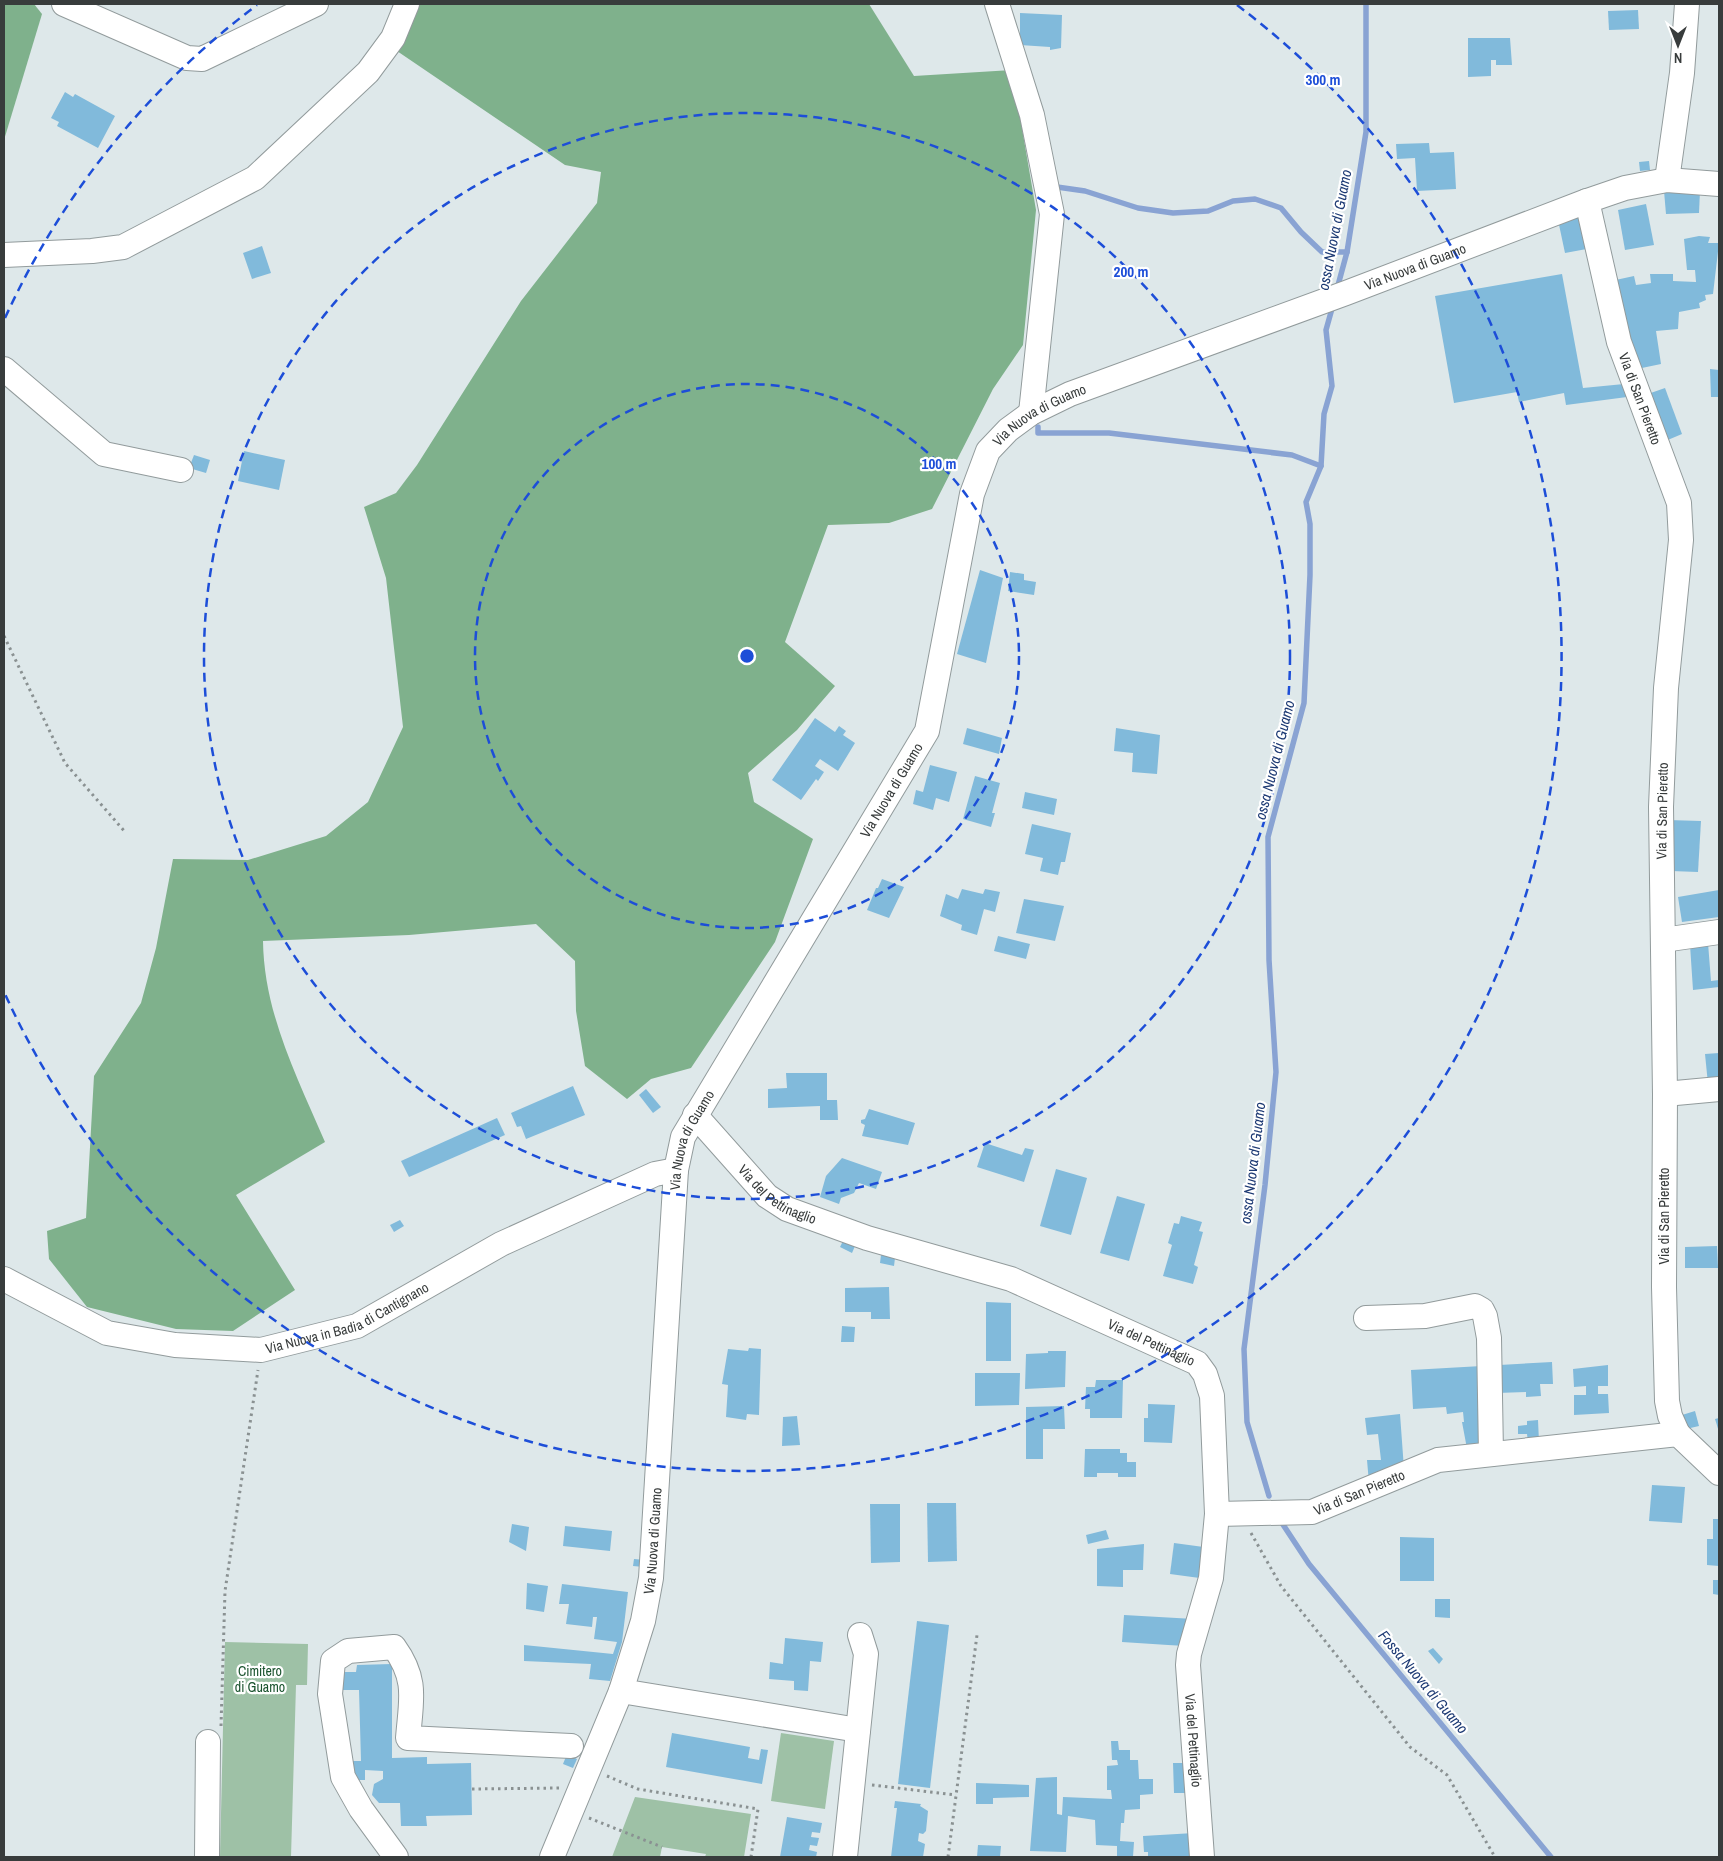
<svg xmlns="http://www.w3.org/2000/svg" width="1723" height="1861" font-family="'Archivo Narrow',sans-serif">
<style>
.green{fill:#9ec1a6}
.forest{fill:#7fb18c}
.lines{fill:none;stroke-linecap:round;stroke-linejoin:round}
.stream{stroke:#89a3d3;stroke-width:5.5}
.building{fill:#81badb}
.minor-casing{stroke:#929b9c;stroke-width:26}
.path{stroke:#8a9192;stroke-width:3;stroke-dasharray:2.5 4;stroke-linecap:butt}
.minor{stroke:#fff;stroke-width:24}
.ring{fill:none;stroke:#1d4ed8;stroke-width:2.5;stroke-dasharray:9 6}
.labels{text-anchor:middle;stroke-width:4.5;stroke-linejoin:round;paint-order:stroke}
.street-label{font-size:14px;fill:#383c3c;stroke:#fff}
.park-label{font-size:14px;fill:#1a532e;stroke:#fff}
.water-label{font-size:15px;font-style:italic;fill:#1d3a74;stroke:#fff}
.centre{fill:#1d4ed8;stroke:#fff;stroke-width:2.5}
.ring-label{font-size:15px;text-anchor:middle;font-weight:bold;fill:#1d4ed8;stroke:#fff;stroke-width:4.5;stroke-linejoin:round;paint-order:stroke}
</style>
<rect width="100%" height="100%" fill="#dee8ea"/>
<g class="green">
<polygon points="225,1642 308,1644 307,1685 296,1685 291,1857 220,1857"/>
<polygon points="781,1733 834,1741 825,1809 771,1801"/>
<polygon points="635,1797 751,1814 744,1857 705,1857 706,1854 662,1847 660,1857 612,1857"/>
</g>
<g class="forest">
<polygon points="4,4 34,4 42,14 4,140"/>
<path d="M 412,4 L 869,4 L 914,76 L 1012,70 L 1036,210 L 1023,345 L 993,389 L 932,509 L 889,523 L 828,525 L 785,642 L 835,686 L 797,730 L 748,773 L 754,802 L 813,839 L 775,942 L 691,1068 L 651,1079 L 627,1099 L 585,1066 L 576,1011 L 575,961 L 536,924 L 409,935 L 263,941 C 264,1013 297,1077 325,1142 L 236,1195 L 295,1290 L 233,1331 L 176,1329 L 87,1307 L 49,1259 L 47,1231 L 86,1218 L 94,1076 L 141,1003 L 156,948 L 173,859 L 248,860 L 326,836 L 368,802 L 403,727 L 386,578 L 364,507 L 396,493 L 417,465 L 521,301 L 597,203 L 601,172 L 565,165 L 397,51 Z"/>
</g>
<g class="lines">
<g class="stream">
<polyline points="1057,187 1085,191 1138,208 1173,213 1208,211 1233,201 1255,199 1281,208 1301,232 1322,252 1347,252"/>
<polyline points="1337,289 1347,252 1366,132 1366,4"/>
<polyline points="1038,427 1038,433 1109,433 1292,455 1321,466"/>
<polyline points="1269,1496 1247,1422 1244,1349 1265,1185 1276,1072 1269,960 1268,837 1304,703 1310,575 1310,524 1306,502 1321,466 1324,414 1332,386 1326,330 1333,305"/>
<polyline points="1280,1520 1309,1564 1551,1857"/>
</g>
</g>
<g class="building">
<polygon points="1638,10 1639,29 1609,30 1608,11"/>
<polygon points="1020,13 1062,15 1061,48 1050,50 1050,47 1020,45"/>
<polygon points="1468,38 1510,38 1512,65 1496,65 1496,60 1491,60 1491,76 1468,77"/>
<polygon points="65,92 73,97 75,94 115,116 98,148 57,126 59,122 51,118"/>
<polygon points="1429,143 1430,153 1454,152 1456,189 1417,191 1415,158 1397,159 1396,144"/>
<polygon points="1649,161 1650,170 1640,171 1639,162"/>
<polygon points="1664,191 1700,191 1699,213 1666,214"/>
<polygon points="1646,204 1654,245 1625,250 1618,210"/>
<polygon points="1579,213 1592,248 1565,253 1558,220"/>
<polygon points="1699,236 1710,237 1708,243 1719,243 1713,294 1705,295 1706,300 1699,303 1700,308 1679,312 1678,329 1656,331 1661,364 1637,369 1611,281 1634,276 1636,285 1651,283 1650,274 1673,274 1673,281 1696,282 1695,270 1687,270 1684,239"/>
<polygon points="262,246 271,273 252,279 243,253"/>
<polygon points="1562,274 1583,388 1624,384 1627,397 1566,405 1564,393 1519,402 1517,392 1454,403 1435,296"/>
<polygon points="1710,369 1719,370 1719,397 1711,397"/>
<polygon points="1665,388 1682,434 1663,442 1645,395"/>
<polygon points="244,451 285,460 279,490 238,481"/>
<polygon points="194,455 210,460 206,473 189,468"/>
<polygon points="980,570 1003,578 986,663 957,654"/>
<polygon points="1010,572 1024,574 1024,580 1036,582 1034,595 1008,591"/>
<polygon points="815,718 835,732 839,726 846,731 843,735 855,743 838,771 820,759 815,766 824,772 818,781 816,779 801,800 772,780"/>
<polygon points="967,728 1002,738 999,754 963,744"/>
<polygon points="1116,728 1160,735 1157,774 1132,772 1133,753 1114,751"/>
<polygon points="930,765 957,772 949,802 936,798 933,810 913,804 916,790 923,792"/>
<polygon points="975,776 1000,783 992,813 995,813 991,827 963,819"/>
<polygon points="1025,792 1057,799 1054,815 1022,808"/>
<polygon points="1668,820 1701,821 1698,872 1671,871"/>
<polygon points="1032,824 1071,833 1065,862 1061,862 1058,875 1040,871 1043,858 1025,854"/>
<polygon points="882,879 904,887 889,918 867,910 876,888 878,888"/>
<polygon points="962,889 983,894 985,889 1000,892 995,912 984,909 977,935 961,930 962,925 940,916 946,894 958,899"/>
<polygon points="1719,890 1719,917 1682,922 1678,897"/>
<polygon points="1024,899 1064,906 1055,941 1016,933"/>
<polygon points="998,936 1030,944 1026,959 994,951"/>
<polygon points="1708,943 1711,981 1719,980 1719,987 1693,990 1690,945"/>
<polygon points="1719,1053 1719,1083 1708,1084 1705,1054"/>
<polygon points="786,1073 827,1073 827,1100 837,1100 838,1120 820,1120 820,1106 768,1108 768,1089 787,1088"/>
<polygon points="573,1086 585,1115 526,1139 521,1126 517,1127 511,1113"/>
<polygon points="646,1089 661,1107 653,1113 639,1095"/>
<polygon points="869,1109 915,1123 908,1145 862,1136 865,1125 861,1123 861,1120 865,1119"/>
<polygon points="497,1118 505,1135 409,1177 401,1161"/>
<polygon points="985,1143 1022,1155 1025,1148 1034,1150 1024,1182 977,1167"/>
<polygon points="842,1158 882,1172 876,1189 859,1183 854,1193 841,1198 839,1204 820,1197 826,1176"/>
<polygon points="1056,1169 1087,1178 1071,1235 1040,1226"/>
<polygon points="1117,1196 1145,1204 1129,1261 1100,1253"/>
<polygon points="1181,1216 1202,1222 1199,1231 1203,1232 1194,1265 1198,1267 1193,1284 1163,1276 1172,1245 1168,1243 1174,1223 1179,1224"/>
<polygon points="400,1220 404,1226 394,1232 390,1225"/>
<polygon points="843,1241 855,1246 852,1253 840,1247"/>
<polygon points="1717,1246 1718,1268 1685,1268 1685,1247"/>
<polygon points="881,1255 895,1258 894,1266 880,1263"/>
<polygon points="889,1287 890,1319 871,1319 871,1312 845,1312 845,1288"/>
<polygon points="986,1302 1011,1303 1011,1361 986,1361"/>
<polygon points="842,1326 855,1327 854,1342 841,1342"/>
<polygon points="749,1348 761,1349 759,1415 747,1414 746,1420 726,1417 728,1385 722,1384 728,1349 748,1351"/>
<polygon points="1048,1351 1066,1351 1065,1387 1025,1389 1026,1354 1048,1353"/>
<polygon points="1552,1362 1553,1384 1540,1384 1541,1396 1526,1397 1526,1392 1497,1393 1491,1449 1468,1454 1462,1422 1464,1422 1463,1412 1447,1414 1446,1407 1413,1409 1411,1370"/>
<polygon points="1608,1365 1608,1386 1598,1386 1598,1394 1608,1394 1609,1413 1574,1415 1574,1395 1586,1395 1586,1386 1574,1387 1573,1369"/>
<polygon points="975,1373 1020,1373 1019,1405 975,1406"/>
<polygon points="1096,1380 1123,1380 1122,1418 1090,1418 1090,1409 1085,1409 1086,1387 1095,1387"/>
<polygon points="1148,1404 1175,1405 1172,1443 1144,1442 1144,1418 1148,1418"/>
<polygon points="1064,1406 1065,1429 1043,1429 1043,1459 1026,1459 1026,1407"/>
<polygon points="1695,1411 1699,1426 1686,1429 1682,1415"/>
<polygon points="1400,1414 1404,1469 1369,1483 1367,1460 1381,1460 1378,1434 1367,1435 1365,1418"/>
<polygon points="797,1416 800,1445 782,1446 783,1417"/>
<polygon points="1719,1418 1719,1432 1715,1419"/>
<polygon points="1538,1420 1539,1442 1528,1442 1527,1434 1518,1434 1518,1426 1527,1425 1527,1421"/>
<polygon points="1085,1449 1120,1449 1120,1453 1127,1453 1127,1462 1136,1462 1136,1477 1118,1477 1118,1473 1097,1473 1097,1477 1084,1477"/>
<polygon points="1652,1485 1685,1487 1682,1523 1649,1521"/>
<polygon points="927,1503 956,1503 957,1561 928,1562"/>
<polygon points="870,1504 900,1504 900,1562 871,1563"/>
<polygon points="1713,1519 1719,1519 1719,1566 1707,1565 1707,1539 1713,1539"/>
<polygon points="512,1524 529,1527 526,1551 509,1542"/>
<polygon points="565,1526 612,1531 610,1551 563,1546"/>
<polygon points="1106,1530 1109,1539 1088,1544 1086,1535"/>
<polygon points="1400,1537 1434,1538 1434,1581 1400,1581"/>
<polygon points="1174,1543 1211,1548 1207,1579 1170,1574"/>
<polygon points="1144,1544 1143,1570 1123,1570 1123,1587 1097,1586 1097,1549"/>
<polygon points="634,1559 645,1560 644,1567 633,1566"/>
<polygon points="1713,1580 1719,1580 1719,1595 1713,1594"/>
<polygon points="527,1583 548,1586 544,1612 526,1609"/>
<polygon points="562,1584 628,1592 622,1642 610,1681 589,1679 591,1664 524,1661 524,1645 613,1654 617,1642 594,1639 597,1617 593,1617 592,1627 566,1624 569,1604 559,1604"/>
<polygon points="1435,1599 1450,1599 1450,1618 1435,1617"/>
<polygon points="1124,1615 1194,1619 1186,1646 1168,1645 1122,1642"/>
<polygon points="917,1621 949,1625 930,1788 898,1784"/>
<polygon points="785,1638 823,1642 821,1662 810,1661 808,1691 794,1690 794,1681 769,1679 770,1662 783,1664"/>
<polygon points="1433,1648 1443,1659 1439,1664 1428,1651"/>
<polygon points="392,1664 392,1758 427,1757 427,1764 471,1763 472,1815 426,1816 427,1826 401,1826 400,1803 379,1803 372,1795 374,1784 383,1779 383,1771 365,1770 365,1780 350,1780 350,1761 361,1761 359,1690 338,1690 337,1672 356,1672 357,1665"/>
<polygon points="672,1733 750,1747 748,1758 759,1760 761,1749 768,1750 762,1784 666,1767"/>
<polygon points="1111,1741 1118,1741 1119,1750 1130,1750 1130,1760 1138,1760 1139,1779 1153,1779 1153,1794 1140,1795 1140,1809 1125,1810 1124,1823 1121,1823 1120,1841 1134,1842 1133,1857 1117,1857 1117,1846 1096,1845 1095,1820 1068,1816 1066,1852 1030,1851 1036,1778 1057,1777 1057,1814 1062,1815 1063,1797 1112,1799 1111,1790 1107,1790 1107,1766 1118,1765 1117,1760 1112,1760"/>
<polygon points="567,1754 577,1759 573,1768 563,1764"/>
<polygon points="1173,1763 1183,1763 1183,1768 1189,1768 1190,1793 1174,1793"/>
<polygon points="976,1783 1029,1785 1029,1797 993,1798 993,1804 976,1804"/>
<polygon points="895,1801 921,1804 920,1806 928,1811 926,1831 923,1834 919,1833 918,1841 925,1844 923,1857 891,1857 897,1808 894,1808"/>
<polygon points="787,1817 822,1823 820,1833 812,1832 811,1837 819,1838 817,1846 810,1845 809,1850 817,1852 816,1857 780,1857"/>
<polygon points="1194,1833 1195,1857 1148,1857 1148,1852 1144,1852 1143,1836"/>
<polygon points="978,1845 1001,1846 1000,1857 977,1857"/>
</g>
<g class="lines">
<g class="minor-casing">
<g id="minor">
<polyline points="64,4 187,58 202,59 316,4"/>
<polyline points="997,4 1032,115 1052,214 1031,413"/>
<polyline points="1667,180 1682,73 1687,4"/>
<path id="s1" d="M 1587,201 L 1619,342 L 1679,503 L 1681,540 L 1666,688 L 1661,807 L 1665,1094 L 1664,1287 L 1667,1401 L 1670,1416 L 1678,1434"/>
<polyline points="4,255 92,251 123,247 255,178 368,72 393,38 407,4"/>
<polyline points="4,369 104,454 181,470"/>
<polyline points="1663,940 1719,932"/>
<polyline points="1665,1094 1719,1089"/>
<path id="s2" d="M 695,1115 L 767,1196 L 787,1209 L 867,1238 L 1011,1279 L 1197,1363 L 1205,1374 L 1212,1396 L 1217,1514 L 1211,1578 L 1189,1654 L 1188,1665 L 1202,1857"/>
<path id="s3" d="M 4,1279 L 107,1333 L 175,1345 L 261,1350 L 357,1326 L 501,1244 L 655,1174 L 676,1170"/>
<polyline points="1366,1318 1425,1316 1475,1306 1482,1310 1485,1316 1489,1338 1491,1454"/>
<path id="s4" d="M 1217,1514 L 1312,1512 L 1438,1460 L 1678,1434 L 1719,1473"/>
<polyline points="621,1691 858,1730"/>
<polyline points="207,1857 208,1742"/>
<path d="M 396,1857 L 361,1809 L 343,1777 L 330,1694 L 333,1661 L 348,1651 L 394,1647 C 418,1680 411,1700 408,1738 L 571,1746"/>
<path id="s5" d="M 552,1857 L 621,1691 L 643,1621 L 651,1578 L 676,1170 L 683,1137 L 927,731 L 972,494 L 988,451 L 1008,430 L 1031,413 L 1070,394 L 1346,293 L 1587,201 L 1625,188 L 1667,180 L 1719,184"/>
<polyline points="845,1857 866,1654 860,1635"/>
</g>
</g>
<g class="path">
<polyline points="4,636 65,763 126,833"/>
<polyline points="1251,1533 1281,1586 1410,1747 1447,1775 1495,1857"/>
<polyline points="221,1726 225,1591 258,1370"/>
<polyline points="607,1776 638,1789 758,1809 751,1857"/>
<polyline points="872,1785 956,1795"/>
<polyline points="472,1789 560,1788"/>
<polyline points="589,1818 662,1847"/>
<polyline points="948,1857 977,1635"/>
</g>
<use href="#minor" class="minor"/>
</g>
<g class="ring">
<circle cx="747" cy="656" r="272"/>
<circle cx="747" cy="656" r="543"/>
<path d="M5 318A815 815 0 0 1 257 5M1237 5A815 815 0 1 1 5 994"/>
</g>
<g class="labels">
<g class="street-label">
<text dy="5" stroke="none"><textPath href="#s5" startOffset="1969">Via Nuova di Guamo</textPath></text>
<text dy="5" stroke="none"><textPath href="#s1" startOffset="205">Via di San Pieretto</textPath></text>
<text dy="5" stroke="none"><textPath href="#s5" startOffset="1564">Via Nuova di Guamo</textPath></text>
<text dy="5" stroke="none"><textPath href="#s5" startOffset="1144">Via Nuova di Guamo</textPath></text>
<text transform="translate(1662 811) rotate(-89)" y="5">Via di San Pieretto</text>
<text dy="5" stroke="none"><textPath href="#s5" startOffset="739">Via Nuova di Guamo</textPath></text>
<text dy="5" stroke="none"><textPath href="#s2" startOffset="116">Via del Pettinaglio</textPath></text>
<text transform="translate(1664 1216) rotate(-90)" y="5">Via di San Pieretto</text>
<text dy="5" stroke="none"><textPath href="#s3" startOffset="364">Via Nuova in Badia di Cantignano</textPath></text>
<text dy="5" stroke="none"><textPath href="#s2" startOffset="521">Via del Pettinaglio</textPath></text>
<text dy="5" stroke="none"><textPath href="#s4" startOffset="146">Via di San Pieretto</textPath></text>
<text dy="5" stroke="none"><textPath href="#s5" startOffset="334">Via Nuova di Guamo</textPath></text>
<text dy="5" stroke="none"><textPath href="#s2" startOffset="956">Via del Pettinaglio</textPath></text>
</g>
<g class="park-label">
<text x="260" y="1676">Cimitero<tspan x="260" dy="16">di Guamo</tspan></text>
</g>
<g class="water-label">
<text transform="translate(1335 230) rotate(-79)" y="5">ossa Nuova di Guamo</text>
<text transform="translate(1275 760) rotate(-76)" y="5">ossa Nuova di Guamo</text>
<text transform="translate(1253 1163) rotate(-83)" y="5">ossa Nuova di Guamo</text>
<text transform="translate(1423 1682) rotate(50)" y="5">Fossa Nuova di Guamo</text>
</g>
</g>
<circle cx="747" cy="656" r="8" class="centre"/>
<g class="ring-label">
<text x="1323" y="85">300 m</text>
<text x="1131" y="277">200 m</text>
<text x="939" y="469">100 m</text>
</g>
<rect width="1723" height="1861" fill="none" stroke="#383c3c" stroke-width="10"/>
<g transform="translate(1678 45) rotate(180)" stroke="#ffffff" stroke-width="4" paint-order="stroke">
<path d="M0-4L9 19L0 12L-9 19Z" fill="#383c3c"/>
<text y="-8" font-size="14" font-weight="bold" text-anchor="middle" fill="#383c3c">N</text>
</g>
</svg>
